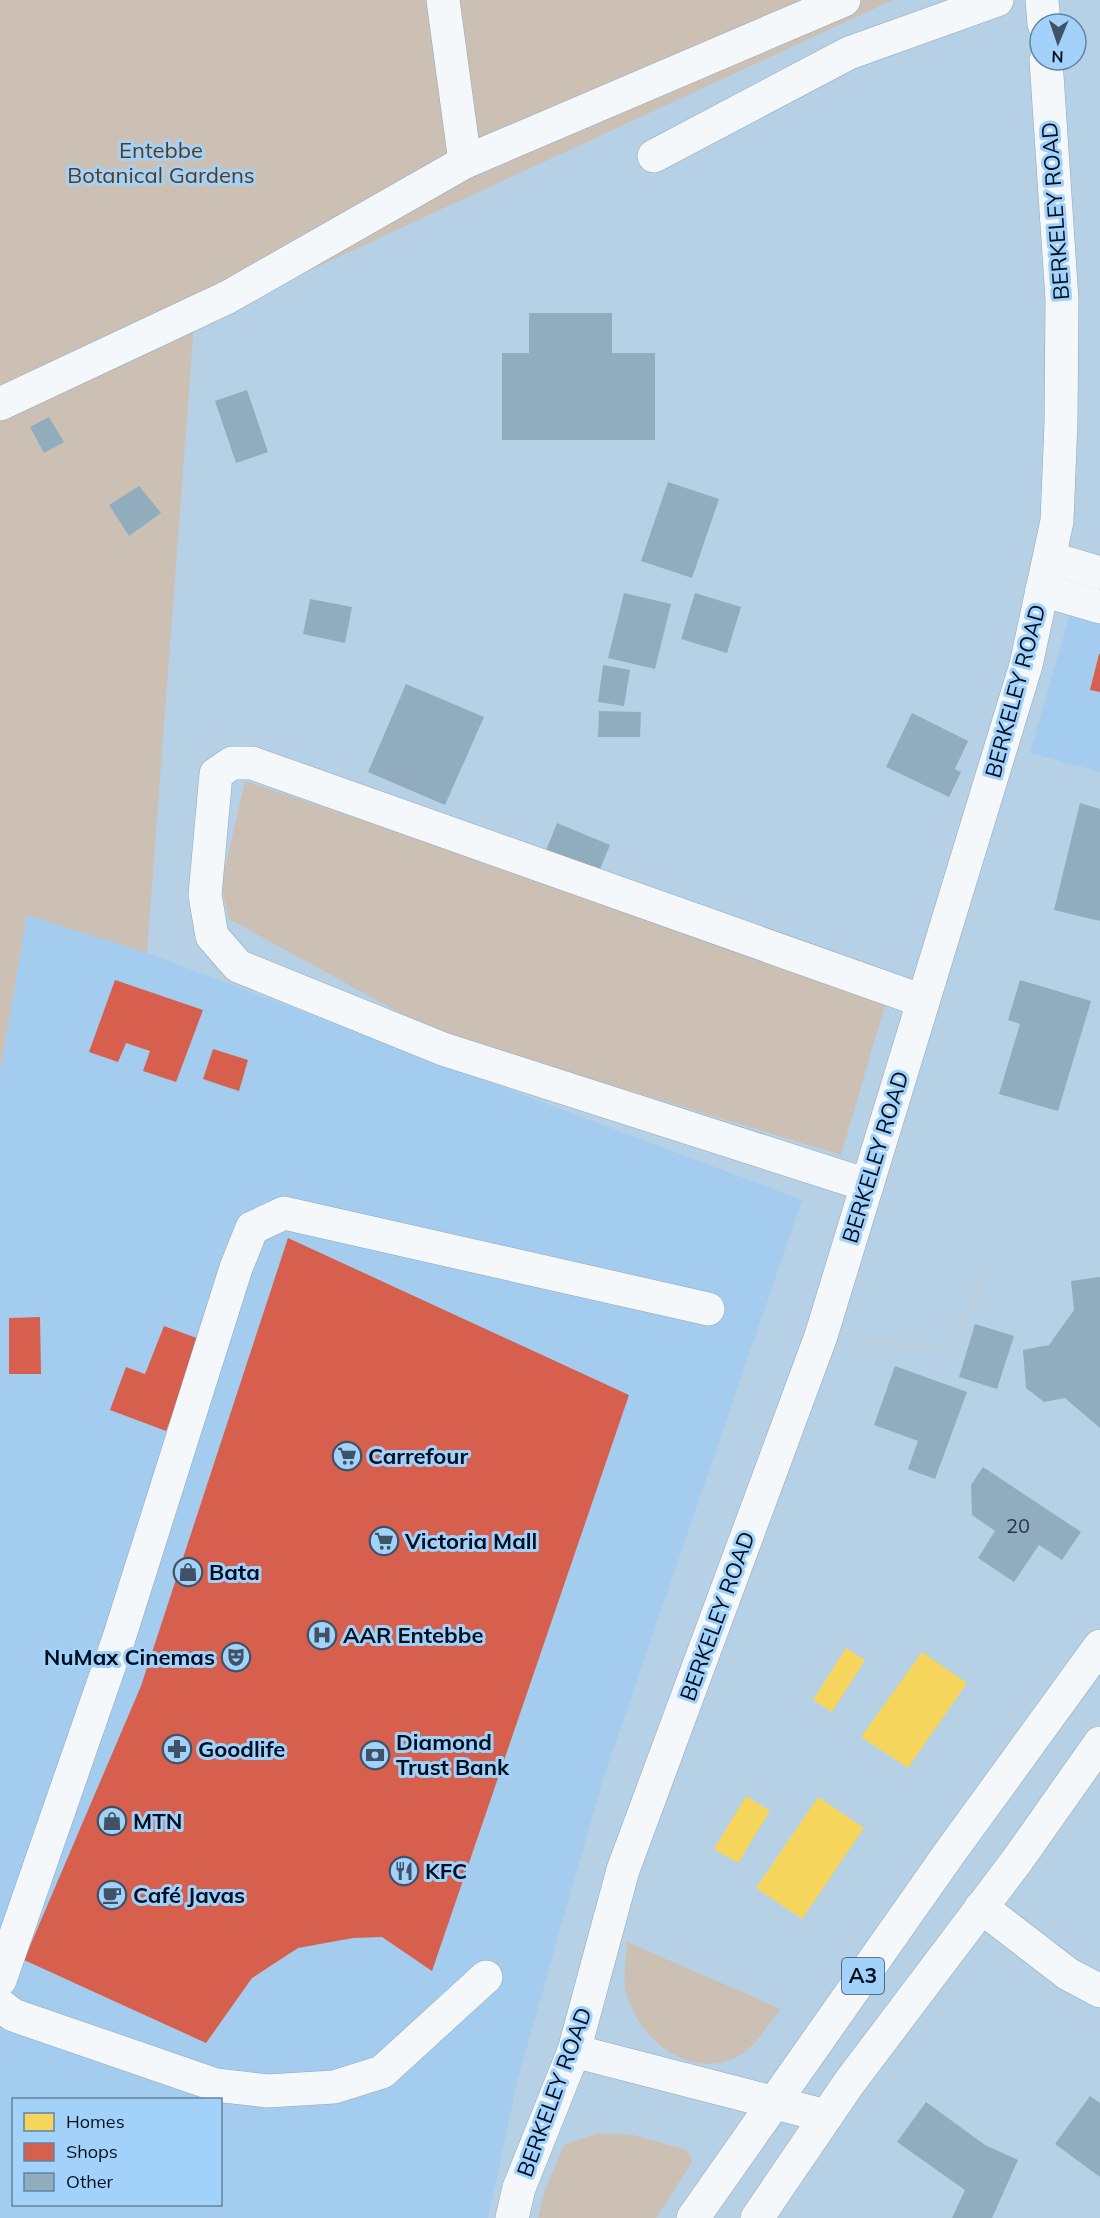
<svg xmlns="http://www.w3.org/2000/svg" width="1100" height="2218" font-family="Mulish,sans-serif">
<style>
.built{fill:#a3ccee;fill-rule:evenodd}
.green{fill:#ccc0b4}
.homes{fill:#f6d55c}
.shops{fill:#d6604d}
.building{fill:#91adbd}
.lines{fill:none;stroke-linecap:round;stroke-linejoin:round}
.minor-casing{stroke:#90a7b9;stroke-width:34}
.highway-casing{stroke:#90a7b9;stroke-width:34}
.path{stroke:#c7cfd6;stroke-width:4;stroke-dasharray:4.5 4.5;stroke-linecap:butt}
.minor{stroke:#f4f8fb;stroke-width:33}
.highway{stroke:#f4f8fb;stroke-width:33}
.labels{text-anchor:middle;stroke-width:6;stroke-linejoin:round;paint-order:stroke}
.number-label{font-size:20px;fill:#243748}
.shield{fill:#a2d2fa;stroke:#314a62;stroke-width:1.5}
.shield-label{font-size:21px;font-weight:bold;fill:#001021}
.park-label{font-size:22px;fill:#5a3a18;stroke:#a2d2fa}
.street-label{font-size:22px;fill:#001021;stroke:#a2d2fa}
.poi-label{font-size:22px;font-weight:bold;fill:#001021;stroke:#a2d2fa;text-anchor:start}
</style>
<rect width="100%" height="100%" fill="#b6d0e6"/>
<g class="built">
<polygon points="1079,583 1100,589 1100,772 1030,753"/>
<path d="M 27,914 L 147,953 L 802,1200 L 603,1779 L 518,2078 L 488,2218 L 0,2218 L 0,1072 ZM 14,2100 L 220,2100 L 220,2204 L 14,2204 Z"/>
</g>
<g class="green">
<polygon points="0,0 893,0 194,324 147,953 27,915 0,1072"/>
<polygon points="245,781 888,995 841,1155 431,1030 229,919 221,886"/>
<path d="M 627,1942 L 781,2009 C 769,2023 757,2044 742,2054 C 693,2084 638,2040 626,1992 C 622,1978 627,1957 627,1942 Z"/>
<polygon points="598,2133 633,2135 687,2150 692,2162 656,2218 538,2218 545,2190 564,2145"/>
</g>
<g class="homes">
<polygon points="846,1648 865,1660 832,1712 813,1700"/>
<polygon points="922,1652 967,1683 908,1768 861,1737"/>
<polygon points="746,1796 770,1811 738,1863 714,1849"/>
<polygon points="818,1797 864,1828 802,1919 756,1888"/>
</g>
<g class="shops">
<polygon points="1099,654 1100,654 1100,692 1090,690"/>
<polygon points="115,980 203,1010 176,1082 143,1071 150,1051 126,1043 118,1062 89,1052"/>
<polygon points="213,1049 248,1060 239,1091 203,1079"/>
<polygon points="288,1238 629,1395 432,1971 382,1937 353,1938 298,1948 252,1978 206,2043 24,1960 141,1686"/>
<polygon points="40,1317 41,1374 9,1374 9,1318"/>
<polygon points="164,1326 202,1340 166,1431 110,1410 126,1367 145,1374"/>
</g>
<g class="building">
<polygon points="529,313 612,313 612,353 655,353 655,440 502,440 502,353 529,353"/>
<polygon points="247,390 268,452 236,463 215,401"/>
<polygon points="49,417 64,442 44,453 30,427"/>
<polygon points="668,482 719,499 692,578 641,561"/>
<polygon points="139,486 161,513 129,536 109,505"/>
<polygon points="624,593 671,604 655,669 608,658"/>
<polygon points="695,593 741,607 727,653 681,639"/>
<polygon points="310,599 352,607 345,643 303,634"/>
<polygon points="603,665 630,670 624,706 598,702"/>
<polygon points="406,684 484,717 445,805 368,772"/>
<polygon points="599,711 641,712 640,737 598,737"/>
<polygon points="912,713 968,741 955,769 961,772 949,797 886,767"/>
<polygon points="1080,803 1100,809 1100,921 1054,910"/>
<polygon points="557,823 610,845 596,879 543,858"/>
<polygon points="1020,980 1091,1001 1058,1111 999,1094 1020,1024 1008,1020"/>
<polygon points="1100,1277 1100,1428 1065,1398 1044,1402 1026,1388 1023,1350 1049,1345 1074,1310 1071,1281"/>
<polygon points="975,1324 1014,1336 997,1389 959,1377"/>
<polygon points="895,1366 967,1392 935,1479 908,1469 918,1441 874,1425"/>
<polygon points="983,1467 1081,1532 1062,1560 1039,1545 1014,1582 978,1558 995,1531 972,1515 971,1485"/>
<polygon points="1090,2096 1100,2103 1100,2177 1055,2144"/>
<polygon points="926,2102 985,2145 1018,2160 992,2218 952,2218 965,2190 897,2142"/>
</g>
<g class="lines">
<g class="minor-casing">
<g id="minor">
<polyline points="443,0 465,162"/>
<polyline points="1042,0 1044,24"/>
<polyline points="654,156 849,53 997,0"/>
<polyline points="0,404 228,297 465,162 844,0"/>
<polyline points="1050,558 1100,573"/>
<polyline points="1042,590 1100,607"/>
<polyline points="867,1185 443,1049 238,966 212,936 205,895 216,774 232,763 252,763 923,1001"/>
<polyline points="981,1907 1068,1974 1100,1991"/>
<polyline points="0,1980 119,1638 236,1268 252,1228 284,1213 708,1309"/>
<polyline points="0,2005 13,2015 216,2085 267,2091 334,2087 382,2072 486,1977"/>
<polyline points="512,2218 519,2188 574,2051 623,1870 821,1336 1026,665 1057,521 1061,422 1062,300 1046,60"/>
</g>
</g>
<g class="highway-casing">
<g id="highway">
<polyline points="574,2051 826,2116"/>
<polyline points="693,2218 951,1851 1100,1646"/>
<polyline points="757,2218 849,2083 1016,1862 1100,1743"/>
</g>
</g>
<polyline class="path" points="857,1340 947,1349 986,1275"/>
<use href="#minor" class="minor"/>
<use href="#highway" class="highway"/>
</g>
<defs>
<g id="supermarket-ring" transform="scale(1.5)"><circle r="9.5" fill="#a2d2fa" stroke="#405366" stroke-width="1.5"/><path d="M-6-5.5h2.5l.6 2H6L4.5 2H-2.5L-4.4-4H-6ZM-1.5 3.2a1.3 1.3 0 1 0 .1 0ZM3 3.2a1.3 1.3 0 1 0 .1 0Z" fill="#405366"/></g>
<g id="shop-ring" transform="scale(1.5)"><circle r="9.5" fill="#a2d2fa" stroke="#405366" stroke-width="1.5"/><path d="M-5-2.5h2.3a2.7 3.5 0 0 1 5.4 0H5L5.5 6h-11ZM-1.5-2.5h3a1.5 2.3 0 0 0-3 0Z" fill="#405366"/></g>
<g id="hospital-ring" transform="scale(1.5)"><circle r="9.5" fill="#a2d2fa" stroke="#405366" stroke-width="1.5"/><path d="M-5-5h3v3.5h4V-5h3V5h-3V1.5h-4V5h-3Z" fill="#405366"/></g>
<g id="theatre-ring" transform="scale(1.5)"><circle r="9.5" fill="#a2d2fa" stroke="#405366" stroke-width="1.5"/><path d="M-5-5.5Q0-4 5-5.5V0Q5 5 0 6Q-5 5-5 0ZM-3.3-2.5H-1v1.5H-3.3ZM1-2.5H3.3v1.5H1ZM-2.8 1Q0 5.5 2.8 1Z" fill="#405366"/></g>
<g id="pharmacy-ring" transform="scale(1.5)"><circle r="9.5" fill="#a2d2fa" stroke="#405366" stroke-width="1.5"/><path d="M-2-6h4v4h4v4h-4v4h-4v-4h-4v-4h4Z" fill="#405366"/></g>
<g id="bank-ring" transform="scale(1.5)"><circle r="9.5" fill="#a2d2fa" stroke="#405366" stroke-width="1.5"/><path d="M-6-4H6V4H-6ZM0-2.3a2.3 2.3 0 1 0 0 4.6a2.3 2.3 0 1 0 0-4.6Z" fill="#405366"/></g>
<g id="restaurant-ring" transform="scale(1.5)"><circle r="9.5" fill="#a2d2fa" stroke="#405366" stroke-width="1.5"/><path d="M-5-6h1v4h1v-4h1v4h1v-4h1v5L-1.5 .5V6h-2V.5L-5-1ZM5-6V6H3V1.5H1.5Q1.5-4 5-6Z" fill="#405366"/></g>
<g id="cafe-ring" transform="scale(1.5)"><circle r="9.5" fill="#a2d2fa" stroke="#405366" stroke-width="1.5"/><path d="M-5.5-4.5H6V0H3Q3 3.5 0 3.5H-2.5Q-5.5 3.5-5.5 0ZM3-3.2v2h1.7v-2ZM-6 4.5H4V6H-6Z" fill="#405366"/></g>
</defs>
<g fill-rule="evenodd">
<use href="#supermarket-ring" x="347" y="1456"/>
<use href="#supermarket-ring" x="384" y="1541"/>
<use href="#shop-ring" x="188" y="1572"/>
<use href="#hospital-ring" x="322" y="1635"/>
<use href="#theatre-ring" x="236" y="1657"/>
<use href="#pharmacy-ring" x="177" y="1749"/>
<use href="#bank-ring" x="375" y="1755"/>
<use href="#shop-ring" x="112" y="1821"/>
<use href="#restaurant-ring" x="404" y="1871"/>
<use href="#cafe-ring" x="112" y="1895"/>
</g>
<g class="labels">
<g class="number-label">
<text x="1018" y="1533">20</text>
</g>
<rect class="shield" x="842" y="1958" width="42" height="36" rx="4.5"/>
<g class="shield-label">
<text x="863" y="1983">A3</text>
</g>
<g class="park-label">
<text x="161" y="158">Entebbe<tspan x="161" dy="25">Botanical Gardens</tspan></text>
</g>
<g class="street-label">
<text transform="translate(1055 211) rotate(-94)" y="8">BERKELEY ROAD</text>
<text transform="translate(1015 691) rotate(-75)" y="8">BERKELEY ROAD</text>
<text transform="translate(875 1157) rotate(-73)" y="8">BERKELEY ROAD</text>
<text transform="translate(717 1616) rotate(-70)" y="8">BERKELEY ROAD</text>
<text transform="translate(554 2092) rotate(-70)" y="8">BERKELEY ROAD</text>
</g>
<g class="poi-label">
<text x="368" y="1464">Carrefour</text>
<text x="405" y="1549">Victoria Mall</text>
<text x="209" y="1580">Bata</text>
<text x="343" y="1643">AAR Entebbe</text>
<text x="215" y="1665" text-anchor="end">NuMax Cinemas</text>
<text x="396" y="1750">Diamond<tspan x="396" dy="25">Trust Bank</tspan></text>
<text x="198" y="1757">Goodlife</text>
<text x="133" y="1829">MTN</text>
<text x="425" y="1879">KFC</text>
<text x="133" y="1903">Café Javas</text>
</g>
</g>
<rect x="12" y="2098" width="210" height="108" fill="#a2d2fa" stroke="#6184a3" stroke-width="1.5"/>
<rect x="24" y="2113" width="30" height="18" fill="#f6d55c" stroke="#6184a3" stroke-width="1.5"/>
<text x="66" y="2128" font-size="18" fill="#001021">Homes</text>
<rect x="24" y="2143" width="30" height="18" fill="#d6604d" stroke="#6184a3" stroke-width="1.5"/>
<text x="66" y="2158" font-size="18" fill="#001021">Shops</text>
<rect x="24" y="2173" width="30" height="18" fill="#91adbd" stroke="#6184a3" stroke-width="1.5"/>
<text x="66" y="2188" font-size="18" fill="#001021">Other</text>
<g transform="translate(1058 42) rotate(182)"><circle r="28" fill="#a2d2fa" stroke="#6184a3" stroke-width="1.5"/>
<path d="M0-4.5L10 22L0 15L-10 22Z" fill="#405366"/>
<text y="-9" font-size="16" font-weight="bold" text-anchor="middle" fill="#001021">N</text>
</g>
</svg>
